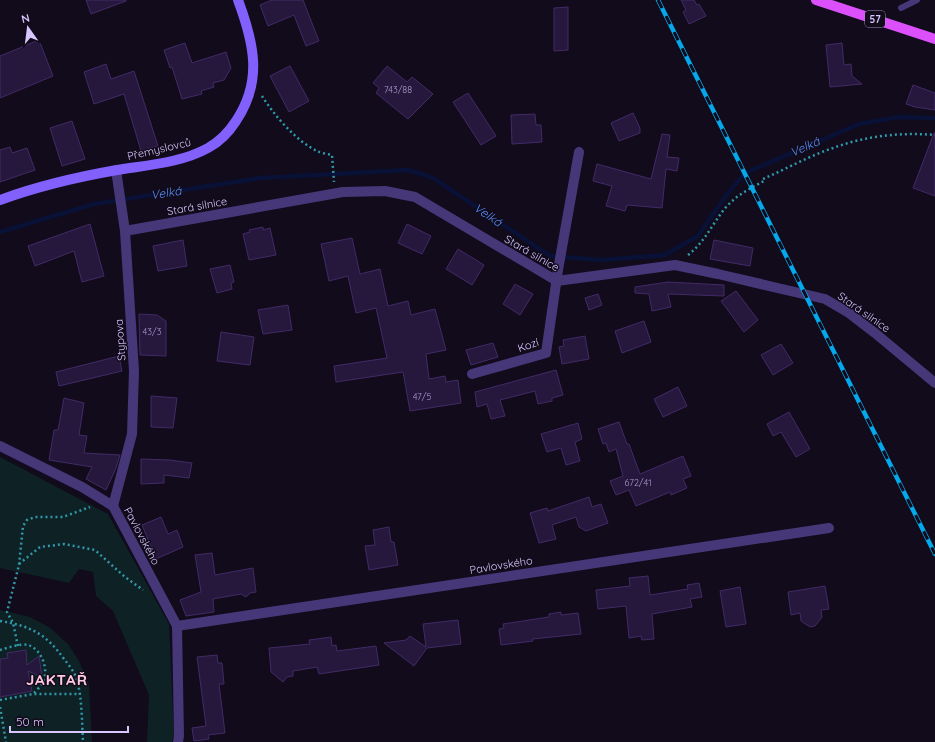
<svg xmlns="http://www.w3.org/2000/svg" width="935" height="742" font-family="Quicksand,sans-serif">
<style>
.green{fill:#0e2125}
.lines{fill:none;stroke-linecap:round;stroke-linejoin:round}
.stream{stroke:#091136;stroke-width:4.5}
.building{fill:#26183c;stroke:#422a67}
.path{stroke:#2f99aa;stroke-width:2.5;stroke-dasharray:2 3;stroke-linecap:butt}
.lane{stroke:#463779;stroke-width:6}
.street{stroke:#463779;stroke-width:10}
.secondary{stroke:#8260fc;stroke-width:10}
.primary{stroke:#dc50fb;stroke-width:10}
.rail-casing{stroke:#05a8eb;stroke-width:4.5}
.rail{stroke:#110b1b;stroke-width:3;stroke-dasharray:9;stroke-linecap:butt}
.labels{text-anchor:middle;stroke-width:3;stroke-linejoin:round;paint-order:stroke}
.number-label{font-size:9px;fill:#ab9bce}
.shield{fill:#110b1b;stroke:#9c8fba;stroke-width:1}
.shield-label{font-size:10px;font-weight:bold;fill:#d7c7fe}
.street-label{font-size:11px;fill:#d7c7fe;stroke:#110b1b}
.water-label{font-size:12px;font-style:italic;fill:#5790fb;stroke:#110b1b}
.district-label{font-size:15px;font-weight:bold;letter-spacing:1px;fill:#fec8e0;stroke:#110b1b}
</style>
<rect width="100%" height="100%" fill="#110b1b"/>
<g class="green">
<polygon points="0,457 108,514 169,624 174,734 172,742 147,742 149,695 113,611 96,596 93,572 79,569 69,583 0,568"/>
<polygon points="0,610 30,617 49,627 68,644 79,661 89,685 92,742 0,742"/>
</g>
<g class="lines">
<polyline class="stream" points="0,232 94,204 260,178 408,170 433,178 550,256 601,260 665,255 698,236 725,197 745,173 859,124 899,117 935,118"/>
</g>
<g class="building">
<polygon points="86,0 126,0 126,1 91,14"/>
<polygon points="272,0 303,0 319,41 306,46 294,15 268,26 260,5"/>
<polygon points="681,0 694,0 697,5 699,4 706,16 689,24 683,12 686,10"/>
<polygon points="568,7 568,50 554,51 554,8"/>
<polygon points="39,40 53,76 0,98 0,56"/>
<polygon points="185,43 192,63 226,52 231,68 224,80 213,83 214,87 201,91 202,94 182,99 172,67 170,68 164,50"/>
<polygon points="842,43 844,65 851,64 852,76 862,84 830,87 826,45"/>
<polygon points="106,64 111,79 134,71 158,146 141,151 124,94 94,104 84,72"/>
<polygon points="290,66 309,101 289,112 270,76"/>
<polygon points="387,66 407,82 412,77 433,94 408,119 376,93 379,88 373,83"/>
<polygon points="913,85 935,93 935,110 915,107 906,104"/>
<polygon points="468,93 496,136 481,145 453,102"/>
<polygon points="633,113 640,128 640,133 619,141 611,123"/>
<polygon points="535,114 536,125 541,125 542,142 512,144 511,115"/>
<polygon points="72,121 85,159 62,166 50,128"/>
<polygon points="934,133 935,133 935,196 913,188"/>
<polygon points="662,134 670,135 667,157 679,158 677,171 666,169 662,208 627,205 625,211 606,206 612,186 593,181 597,164 651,179"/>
<polygon points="10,147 12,153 27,148 35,170 0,182 0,150"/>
<polygon points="90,224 104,276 82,282 74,251 35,266 28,246"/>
<polygon points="407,224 431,236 422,254 398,243"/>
<polygon points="263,227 263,230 270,228 276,255 249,260 243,234 250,232 249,230"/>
<polygon points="352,238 360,274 380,269 388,306 408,301 411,315 435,309 446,350 426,354 429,379 445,376 446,382 458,380 461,403 410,411 403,372 336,382 334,366 387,358 376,308 356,313 348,276 329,281 321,244"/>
<polygon points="183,240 187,266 158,271 153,246"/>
<polygon points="714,240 753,248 750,266 710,259"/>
<polygon points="458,249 484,265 472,285 446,269"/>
<polygon points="230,265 234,282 231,283 232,289 217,293 210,269"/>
<polygon points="668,282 724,285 724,296 668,294 671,307 652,311 649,294 635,293 635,287"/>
<polygon points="515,284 533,294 520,315 503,304"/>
<polygon points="736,291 758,320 744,332 721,301"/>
<polygon points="598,294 602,305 589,310 585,298"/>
<polygon points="288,305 292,330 263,334 258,310"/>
<polygon points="139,314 157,315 166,321 166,356 140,355"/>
<polygon points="644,321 651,342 622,353 615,331"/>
<polygon points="221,332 254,337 250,365 217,361"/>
<polygon points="585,336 589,359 562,364 559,347 564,346 563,340"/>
<polygon points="493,343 498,357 471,365 466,350"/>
<polygon points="781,344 793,363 773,375 761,355"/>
<polygon points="119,356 122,371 59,386 56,372"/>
<polygon points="556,370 563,395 552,398 552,401 538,404 535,391 500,400 505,416 491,419 487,404 477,407 475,392"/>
<polygon points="678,387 687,406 663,417 654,399"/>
<polygon points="151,396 177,398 173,428 151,427"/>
<polygon points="64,398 84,403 79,435 87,436 84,453 120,455 116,468 106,490 86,479 92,467 49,460 54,430 58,430"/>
<polygon points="789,412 810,449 796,457 781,432 773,436 767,424"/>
<polygon points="619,422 627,444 629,444 640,474 683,456 691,476 683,479 687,488 671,495 670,492 636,506 629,490 616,495 610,481 623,476 616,449 609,452 606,443 603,444 598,429"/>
<polygon points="578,423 582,439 575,442 580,461 566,465 561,448 547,452 541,434"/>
<polygon points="141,459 170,460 192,463 189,478 164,475 164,483 141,484"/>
<polygon points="589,497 592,507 601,504 608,523 586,531 579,527 576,517 552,525 556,539 539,543 530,513 547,508 548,511"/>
<polygon points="161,517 168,534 177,530 183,547 156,559 142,525"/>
<polygon points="389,527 391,542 394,542 398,565 369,570 365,546 375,545 373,530"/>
<polygon points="212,553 215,575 253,568 256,592 250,593 246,597 241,594 213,599 214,612 186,616 180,600 201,592 195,555"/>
<polygon points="648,576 650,595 688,589 687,585 699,583 702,597 690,599 692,607 652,614 654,639 642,640 641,636 629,638 626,606 598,609 596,590 630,586 629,578"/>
<polygon points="825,586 829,609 821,610 822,617 815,626 810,627 801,621 800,613 791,615 788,592"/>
<polygon points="740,587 746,624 726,627 720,591"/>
<polygon points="561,612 561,615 578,613 581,634 532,639 533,641 501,645 499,629 504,628 503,624 549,617 549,614"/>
<polygon points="458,620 461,644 427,648 414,666 384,643 406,640 410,636 426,647 423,624"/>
<polygon points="331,637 332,646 336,645 337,651 376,646 379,665 319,674 317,667 293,671 293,676 287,677 283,682 271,672 269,648 310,644 309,640"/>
<polygon points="26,650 27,665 39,656 42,677 28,671 32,691 0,697 0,659 8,658 7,653"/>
<polygon points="217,655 218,663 222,663 224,684 219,684 225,733 208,735 209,739 194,741 192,728 206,726 197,657"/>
</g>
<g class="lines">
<g class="path">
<path d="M 262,96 C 274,115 296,141 317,151 C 321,153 327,154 332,155 L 334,182"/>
<path d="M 688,255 C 706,241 713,222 727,206 C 737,195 751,188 764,181 L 763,179 C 786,169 809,156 833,148 C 865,136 901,132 935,135"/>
<polyline points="19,564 40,547 64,544 95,550 125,577 143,590"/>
<path d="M 0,621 C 31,626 46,634 64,659 C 69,665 75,673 77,680 C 82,698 82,723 83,742"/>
<polyline points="18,646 13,623 7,612 19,565 23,526 27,520 35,517 63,517 90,507"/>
<path d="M 0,650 C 8,648 20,643 28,645 C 42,649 49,670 43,682 C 41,686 36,691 33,694"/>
<polyline points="0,700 33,694 79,694"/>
<polyline points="0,707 6,742"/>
</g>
<polyline class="lane" points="901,8 917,0"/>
<g class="street">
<polyline points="125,231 343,192 385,191 415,197 557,281 675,265 718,274 825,299 849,313 875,333 935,383"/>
<polyline points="472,374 546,353 558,270 579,152"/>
<polyline points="0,446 82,487 113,506 177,626 179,736 178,742"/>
<polyline points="113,506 132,434 134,371 125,231 116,170"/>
<polyline points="177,626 829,528"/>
</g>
<path class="secondary" d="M 0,200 C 38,186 77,177 117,170 C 147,165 181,163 208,148 C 219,142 229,132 236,121 C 263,81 254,43 238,0"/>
<polyline class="primary" points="816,0 935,39"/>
<g class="rail-casing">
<polyline id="rail" points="658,0 935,554"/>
</g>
<use href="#rail" class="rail"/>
</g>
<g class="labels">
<g class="number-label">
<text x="398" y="93">743/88</text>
<text x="152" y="335">43/3</text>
<text x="422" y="400">47/5</text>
<text x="638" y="486">672/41</text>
</g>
<rect class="shield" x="865" y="11" width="20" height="16" rx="3"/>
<g class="shield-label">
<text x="875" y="23">57</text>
</g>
<g class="street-label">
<text transform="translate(159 149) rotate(-13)" y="4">Přemyslovců</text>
<text transform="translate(197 206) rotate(-10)" y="4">Stará silnice</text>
<text transform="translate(532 253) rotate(30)" y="4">Stará silnice</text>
<text transform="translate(864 312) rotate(35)" y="4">Stará silnice</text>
<text transform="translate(120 340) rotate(-94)" y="4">Stypova</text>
<text transform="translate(528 345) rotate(-19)" y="4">Kozí</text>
<text transform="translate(142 536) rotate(62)" y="4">Pavlovského</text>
<text transform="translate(501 565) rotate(-9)" y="4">Pavlovského</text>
</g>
<g class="water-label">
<text transform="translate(805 147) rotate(-24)" y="4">Velká</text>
<text transform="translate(166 193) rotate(-9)" y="4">Velká</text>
<text transform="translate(488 215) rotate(34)" y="4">Velká</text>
</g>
<g class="district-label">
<text x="57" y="685">JAKTAŘ</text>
</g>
</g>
<g transform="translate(28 28) rotate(346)" stroke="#110b1b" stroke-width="3" paint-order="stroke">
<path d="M0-3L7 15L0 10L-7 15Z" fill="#d7c7fe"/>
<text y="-6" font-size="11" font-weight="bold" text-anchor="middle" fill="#d7c7fe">N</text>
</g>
<path d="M10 726v6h118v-6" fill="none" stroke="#d7c7fe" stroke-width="2"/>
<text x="16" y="726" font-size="12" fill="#d7c7fe" stroke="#110b1b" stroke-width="3" paint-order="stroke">50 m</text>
</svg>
